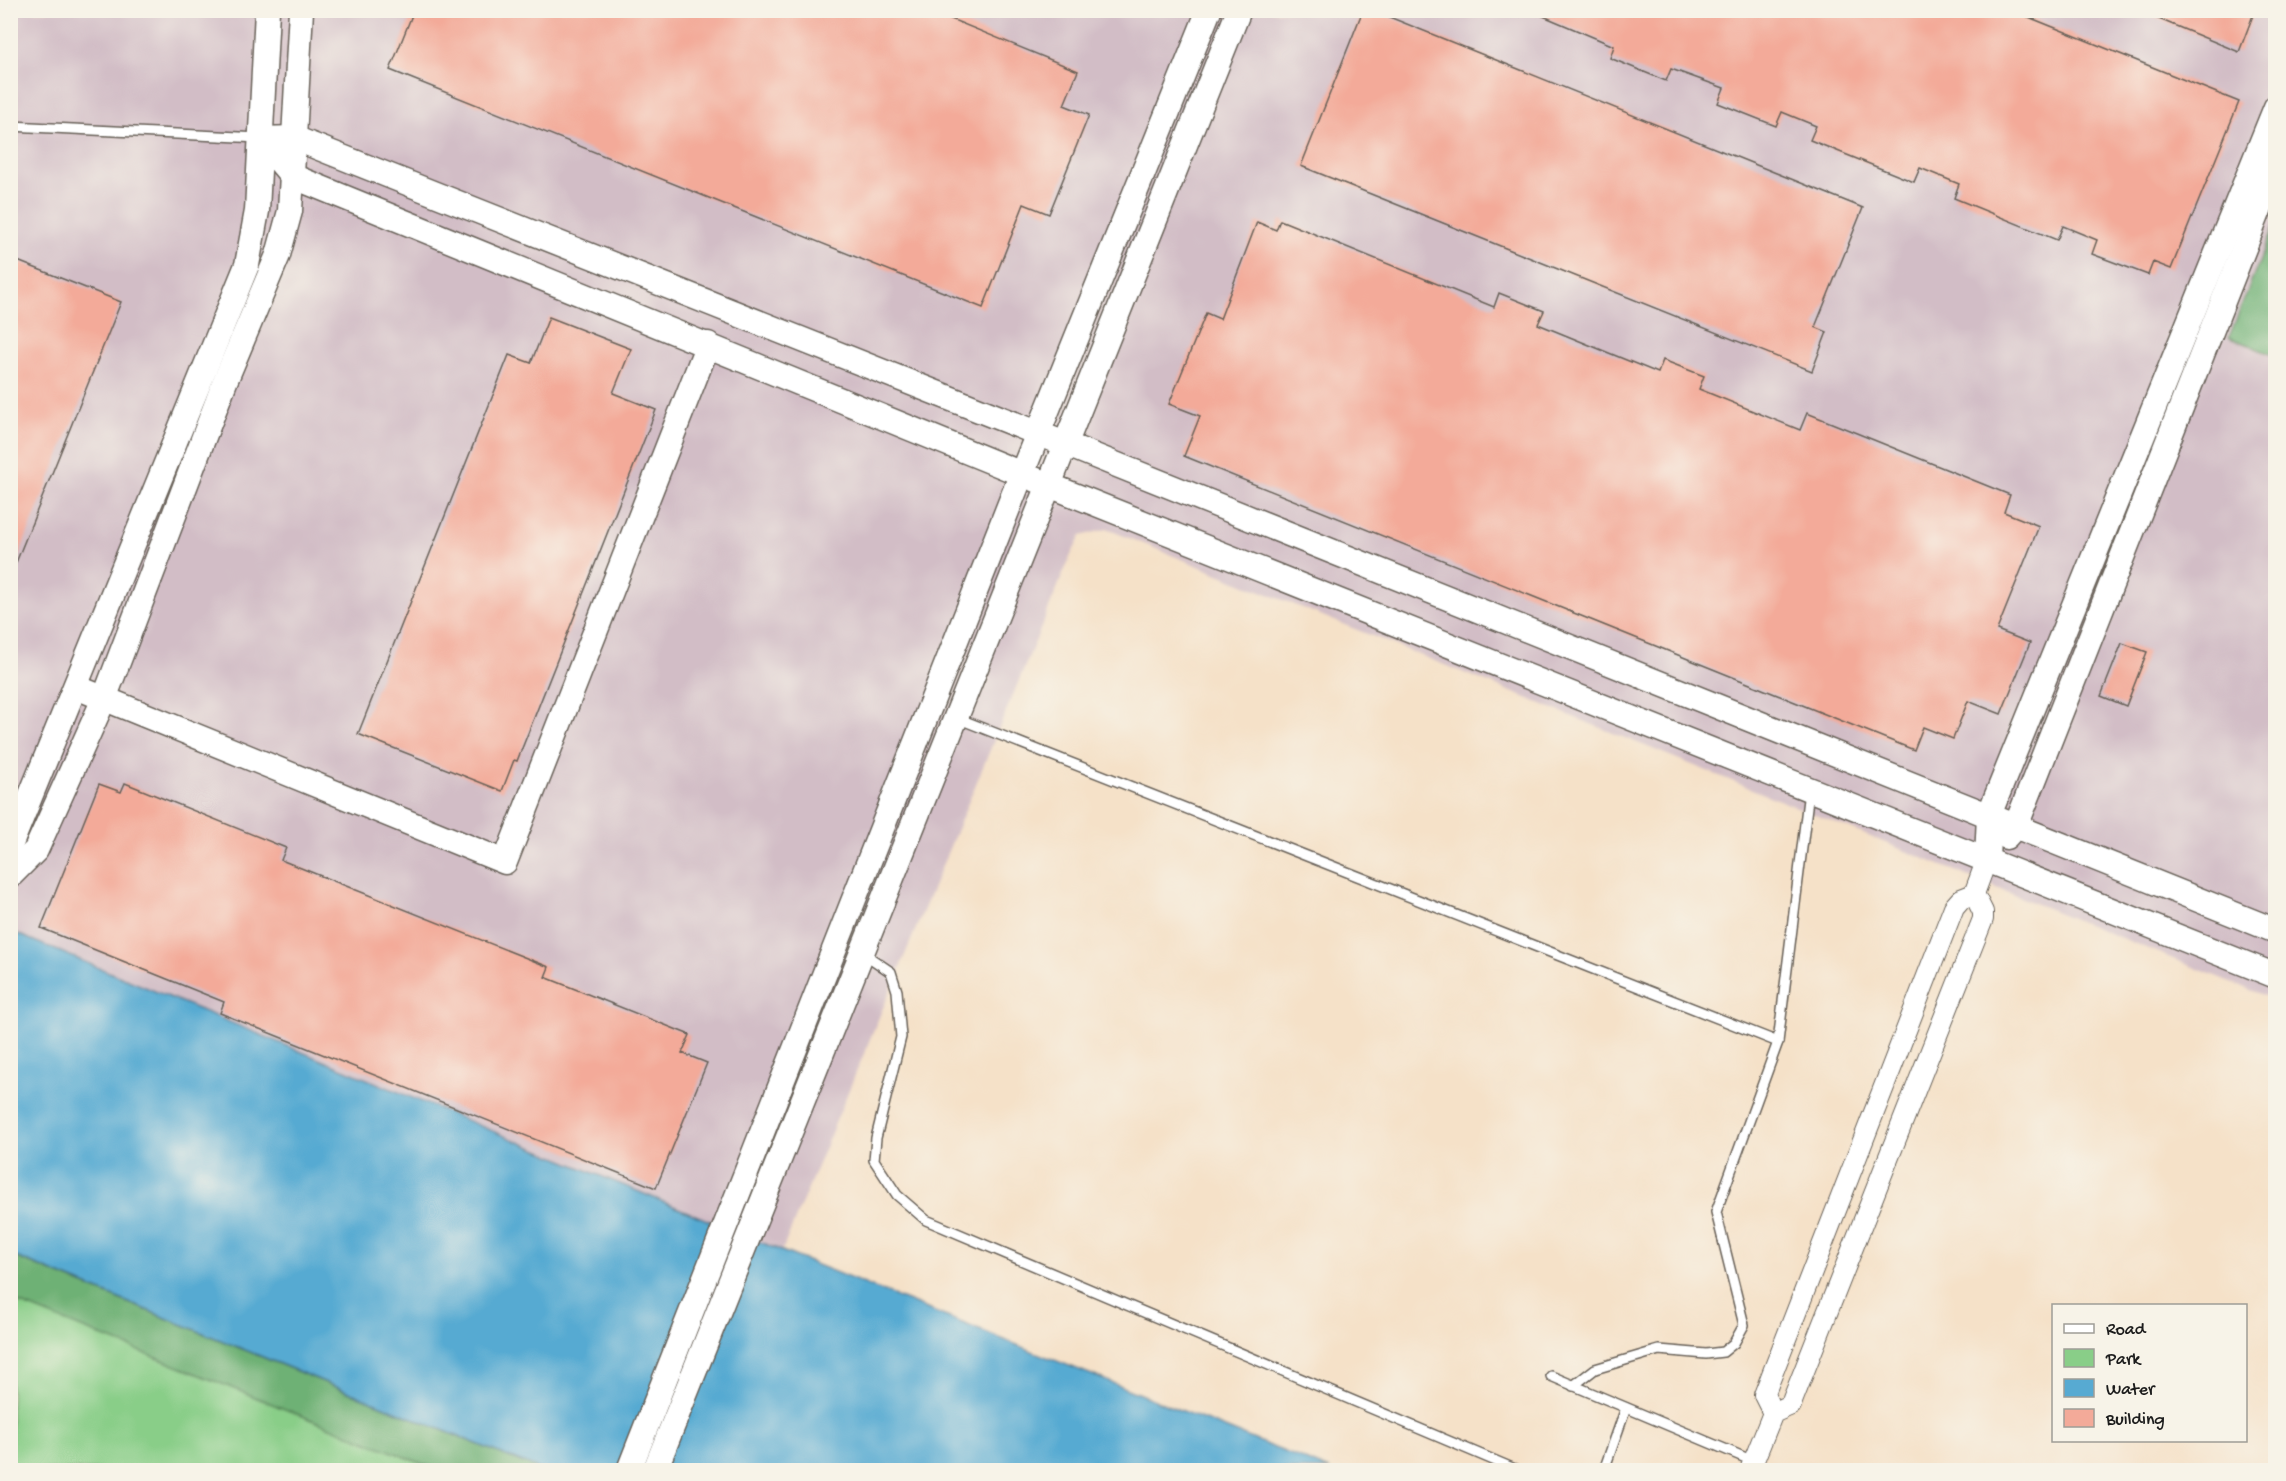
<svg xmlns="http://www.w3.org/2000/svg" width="2286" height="1481" font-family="'Gochi Hand',sans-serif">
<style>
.industrial{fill:#d2bdc6}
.green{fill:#89ce88;stroke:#527552;stroke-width:1.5}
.forest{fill:#6eb174;stroke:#456648;stroke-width:1.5}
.water{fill:#57aad2;stroke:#3a6377;stroke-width:1.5}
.building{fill:#f3aa99}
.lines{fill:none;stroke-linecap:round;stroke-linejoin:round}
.service-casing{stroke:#686158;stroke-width:12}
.minor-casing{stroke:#686158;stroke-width:22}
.tertiary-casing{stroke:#686158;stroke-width:27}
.service{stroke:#fff;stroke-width:9}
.minor{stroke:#fff;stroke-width:20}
.tertiary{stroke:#fff;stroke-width:24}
</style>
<rect width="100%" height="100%" fill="#f7f3e8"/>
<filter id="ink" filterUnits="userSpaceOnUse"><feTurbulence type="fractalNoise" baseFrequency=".0167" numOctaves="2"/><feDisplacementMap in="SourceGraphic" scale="12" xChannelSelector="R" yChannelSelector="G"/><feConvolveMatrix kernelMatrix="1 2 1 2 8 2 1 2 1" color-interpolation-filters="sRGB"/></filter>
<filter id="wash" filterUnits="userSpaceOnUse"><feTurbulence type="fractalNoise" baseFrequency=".008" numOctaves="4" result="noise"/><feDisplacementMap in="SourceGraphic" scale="24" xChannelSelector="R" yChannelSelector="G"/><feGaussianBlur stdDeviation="1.35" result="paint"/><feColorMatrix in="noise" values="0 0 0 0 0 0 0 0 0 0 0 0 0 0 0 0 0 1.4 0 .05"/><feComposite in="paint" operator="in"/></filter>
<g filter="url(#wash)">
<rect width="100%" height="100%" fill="#f5e1c8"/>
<polygon class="industrial" points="10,11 2275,11 2275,1000 1107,529 1081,536 1071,555 782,1251 11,931"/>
<polygon class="green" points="11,1255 541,1470 11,1470"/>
<g class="forest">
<polygon points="2275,223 2275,356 2229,337"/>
<polygon points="10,1255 541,1470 438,1470 11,1300"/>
</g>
<polygon class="water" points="10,931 782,1251 1330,1470 541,1470 11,1255"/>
<g id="blocks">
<g class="building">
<polygon points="414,10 929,10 1078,71 1064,105 1089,115 1049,214 1024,204 983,308 390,70"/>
<polygon points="1363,10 1372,10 1863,208 1815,327 1827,332 1812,371 1301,166"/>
<polygon points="1529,10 2011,10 2239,102 2171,269 2153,262 2148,275 2092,254 2097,240 2063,226 2057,240 1954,198 1959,184 1920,168 1914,182 1810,140 1816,126 1782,112 1776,126 1718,103 1724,88 1671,69 1666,81 1610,58 1614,46"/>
<polygon points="2137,10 2255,10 2239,52"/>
<polygon points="1280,220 1494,307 1499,293 1544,311 1538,324 1658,373 1663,360 1704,376 1699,389 1800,430 1807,413 2010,495 2004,512 2039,526 1997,630 2030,643 2001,714 1968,701 1953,739 1923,727 1914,750 1184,456 1200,416 1169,404 1206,313 1220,319 1257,222 1276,230"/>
<polygon points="10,258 121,302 11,575 10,575"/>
<polygon points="549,317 631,349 613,393 656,410 517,761 514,760 502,791 358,734 509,355 531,363"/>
<polygon points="2122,643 2147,652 2126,706 2101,696"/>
<polygon points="125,783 286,848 281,860 549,967 545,977 690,1035 682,1053 707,1063 656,1188 220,1013 224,1002 41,928 99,784 121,792"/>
</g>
</g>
</g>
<g filter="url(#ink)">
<use href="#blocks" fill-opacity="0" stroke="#686158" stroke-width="1.5"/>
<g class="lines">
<g class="service-casing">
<g id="service">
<polyline points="10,126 260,138"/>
<polyline points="957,718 1778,1042"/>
<polyline points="863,953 891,972 897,991 901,1037 876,1138 874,1160 897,1195 926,1220 1517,1470"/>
<polyline points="1551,1376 1753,1461"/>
<polyline points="1573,1386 1595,1369 1659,1350 1706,1354 1723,1352 1734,1343 1744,1325 1716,1212 1778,1042 1809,791"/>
<polyline points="1604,1470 1626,1408"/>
</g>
</g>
<g class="minor-casing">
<g id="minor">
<polyline points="1773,1413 1764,1395 1954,907 1961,899 1974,894"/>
<polyline points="1750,1470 1773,1413 1791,1405 1793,1399 1983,919 1983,912 1974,894 1987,859"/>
</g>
</g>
<g class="tertiary-casing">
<g id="tertiary">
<polyline points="261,139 292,176 1049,485 2276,976"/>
<polyline points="261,139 294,138 1065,444 2276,931"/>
<polyline points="76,687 505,862 708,344"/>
<polyline points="2006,837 2016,826 2276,167"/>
<polyline points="10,846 247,265 257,211 267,10"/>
<polyline points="1987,859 1989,815 2276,107"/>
<polyline points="10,876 36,850 104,699 226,379 278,255 290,211 301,10"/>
<polyline points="629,1470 1022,473 1209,10"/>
<polyline points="655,1470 1239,10"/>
</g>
</g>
<use href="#service" class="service"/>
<use href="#minor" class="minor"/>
<use href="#tertiary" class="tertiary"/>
</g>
</g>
<rect width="2286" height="1481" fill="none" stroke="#f7f3e8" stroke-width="36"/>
<rect x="2052" y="1304" width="195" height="138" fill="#f7f3e8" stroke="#9f9d96" stroke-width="1.5"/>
<rect x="2064" y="1324" width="30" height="9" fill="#ffffff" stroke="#9f9d96" stroke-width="1.5"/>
<text x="2106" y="1334" font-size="18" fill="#1c1c1c">Road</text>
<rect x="2064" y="1349" width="30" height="18" fill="#89ce88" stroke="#9f9d96" stroke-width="1.5"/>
<text x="2106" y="1364" font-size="18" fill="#1c1c1c">Park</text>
<rect x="2064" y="1379" width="30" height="18" fill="#57aad2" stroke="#9f9d96" stroke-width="1.5"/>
<text x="2106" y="1394" font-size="18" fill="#1c1c1c">Water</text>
<rect x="2064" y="1409" width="30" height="18" fill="#f3aa99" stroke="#9f9d96" stroke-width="1.5"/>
<text x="2106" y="1424" font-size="18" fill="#1c1c1c">Building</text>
</svg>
